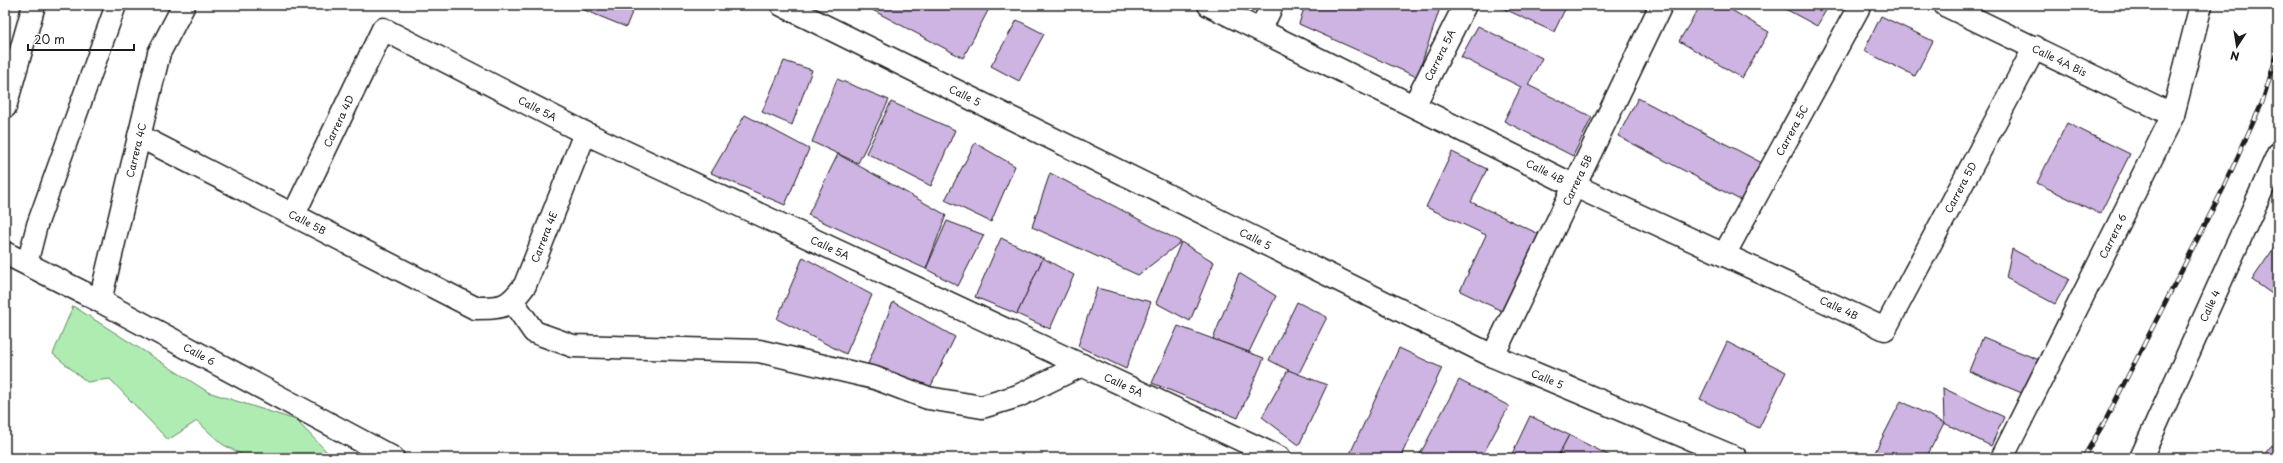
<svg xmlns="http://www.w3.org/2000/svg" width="2283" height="463" font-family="'Playpen Sans',sans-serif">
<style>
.green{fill:#afecb2;stroke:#668467}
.building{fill:#ceb4e2;stroke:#1c1c1c}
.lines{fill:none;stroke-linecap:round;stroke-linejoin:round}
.lane-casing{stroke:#1c1c1c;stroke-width:23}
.street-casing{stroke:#1c1c1c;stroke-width:25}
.lane{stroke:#fff;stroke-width:20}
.street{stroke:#fff;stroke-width:22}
.rail-casing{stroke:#1c1c1c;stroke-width:4.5}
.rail{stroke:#fff;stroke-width:3;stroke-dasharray:9;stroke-linecap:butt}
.labels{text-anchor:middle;stroke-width:3.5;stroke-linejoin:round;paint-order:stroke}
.street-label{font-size:10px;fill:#1c1c1c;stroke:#fff}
</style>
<rect width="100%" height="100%" fill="#fff"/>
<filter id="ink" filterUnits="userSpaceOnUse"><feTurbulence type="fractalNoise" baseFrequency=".025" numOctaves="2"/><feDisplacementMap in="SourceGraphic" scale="8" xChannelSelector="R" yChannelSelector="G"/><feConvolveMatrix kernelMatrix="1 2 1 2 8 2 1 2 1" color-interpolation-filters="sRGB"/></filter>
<g filter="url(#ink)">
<polygon class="green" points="73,306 208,392 296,420 333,458 248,458 222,444 197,421 168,440 110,379 87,382 53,354"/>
<g class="building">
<polygon points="572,5 635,5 626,27"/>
<polygon points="863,5 991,5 963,58"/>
<polygon points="1305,5 1441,5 1417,77 1299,24"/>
<polygon points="1496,5 1567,5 1554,32"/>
<polygon points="1701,5 1723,5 1769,32 1742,78 1679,41"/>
<polygon points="1778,5 1829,5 1817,26"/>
<polygon points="1881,16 1933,41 1915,76 1864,51"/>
<polygon points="1017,20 1044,34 1019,81 991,66"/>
<polygon points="1478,26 1542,58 1528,85 1592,117 1573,156 1504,121 1521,87 1461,57"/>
<polygon points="784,61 812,70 792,125 762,112"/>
<polygon points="837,79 889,100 858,163 812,142"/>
<polygon points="1638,98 1762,163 1742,201 1618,136"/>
<polygon points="891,102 955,130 931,186 866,153"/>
<polygon points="745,115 809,149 785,205 711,173"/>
<polygon points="2067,123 2130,154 2100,214 2037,183"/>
<polygon points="975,143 1015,166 991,222 945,200"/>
<polygon points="1452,152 1487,169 1471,202 1539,234 1502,311 1460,291 1486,235 1426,207"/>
<polygon points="838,154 946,215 926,269 808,215"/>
<polygon points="1050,173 1116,207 1181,242 1138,275 1032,227"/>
<polygon points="947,221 984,235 958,286 926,269"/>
<polygon points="1001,238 1043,258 1017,314 975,297"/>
<polygon points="1181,242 1214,262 1190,321 1156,303"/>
<polygon points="2278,242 2278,298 2252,280"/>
<polygon points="2012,249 2069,279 2055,304 2006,278"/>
<polygon points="803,257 872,295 846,354 777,319"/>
<polygon points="1043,258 1074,275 1050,329 1017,314"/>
<polygon points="1239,273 1276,296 1249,352 1213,339"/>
<polygon points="1097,288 1151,302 1126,369 1078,346"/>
<polygon points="893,302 955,337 927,394 868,364"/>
<polygon points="1297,302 1327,317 1298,375 1269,360"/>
<polygon points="1178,326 1264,358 1238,418 1152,383"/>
<polygon points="1983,337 2044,362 2029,396 1969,371"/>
<polygon points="1727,342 1786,372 1759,428 1700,399"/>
<polygon points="1399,348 1442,368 1400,458 1348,458"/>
<polygon points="1288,370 1327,385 1299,445 1262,417"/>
<polygon points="1459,380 1509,406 1481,458 1418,458"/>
<polygon points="1943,388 2004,417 1991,446 1944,423"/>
<polygon points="1901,401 1944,423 1926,458 1872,458"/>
<polygon points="1530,416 1569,435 1557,458 1510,458"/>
<polygon points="1569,435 1614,458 1557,458"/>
<polygon points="2272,445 2278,451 2278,458 2261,458"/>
</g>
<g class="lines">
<g class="lane-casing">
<polyline id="lane" points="27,264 37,225 116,5"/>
</g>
<g class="street-casing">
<g id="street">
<path id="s1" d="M 782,5 L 1493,356 L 1736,458"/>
<path id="s2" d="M 1209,5 L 1575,186 L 1885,329 L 2035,47"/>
<path id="s3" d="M 1945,5 L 2173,115"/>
<polyline points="1261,29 1272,5"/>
<path id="s4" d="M 1414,106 L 1465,5"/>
<polyline points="5,107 34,5"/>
<path id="s5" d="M 139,136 L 475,308 C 503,308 508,308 525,285 L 585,133"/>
<path id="s6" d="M 294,214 L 383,29 L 585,133 L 1280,458"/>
<path id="s7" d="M 5,253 L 100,301 L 393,458"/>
<path id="s8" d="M 1724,255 L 1860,5"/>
<path id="s9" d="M 100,301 L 159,53 L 184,5"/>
<polyline points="513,302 534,332 573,346 759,351 875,378 928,398 982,407 1018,396 1082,365"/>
<path id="s10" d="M 1493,356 L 1661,5"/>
<path id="s11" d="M 2002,458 L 2173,115 L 2201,5"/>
<path id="s12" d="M 2141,458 L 2278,154"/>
</g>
</g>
<use href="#lane" class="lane"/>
<use href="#street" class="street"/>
<g class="rail-casing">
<polyline id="rail" points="2083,458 2105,421 2223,189 2262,103 2278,51"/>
</g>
<use href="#rail" class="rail"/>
</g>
</g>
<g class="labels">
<g class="street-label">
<text dy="4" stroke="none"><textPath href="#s4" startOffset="57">Carrera 5A</textPath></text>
<text dy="4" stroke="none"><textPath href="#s3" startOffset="127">Calle 4A Bis</textPath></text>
<text dy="4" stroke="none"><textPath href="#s1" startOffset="204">Calle 5</textPath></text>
<text dy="4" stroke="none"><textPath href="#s6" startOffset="379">Calle 5A</textPath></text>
<text dy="4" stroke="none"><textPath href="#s6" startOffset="103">Carrera 4D</textPath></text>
<text dy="4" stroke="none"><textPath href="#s8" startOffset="142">Carrera 5C</textPath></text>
<text dy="4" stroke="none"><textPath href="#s9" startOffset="155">Carrera 4C</textPath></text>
<text dy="4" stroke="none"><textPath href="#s2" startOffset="375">Calle 4B</textPath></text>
<text dy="4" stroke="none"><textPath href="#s10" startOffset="195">Carrera 5B</textPath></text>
<text dy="4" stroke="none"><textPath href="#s2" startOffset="910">Carrera 5D</textPath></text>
<text dy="4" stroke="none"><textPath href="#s5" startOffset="189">Calle 5B</textPath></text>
<text dy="4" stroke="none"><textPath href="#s11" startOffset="248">Carrera 6</textPath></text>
<text dy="4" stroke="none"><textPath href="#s5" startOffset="488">Carrera 4E</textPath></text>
<text dy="4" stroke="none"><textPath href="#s1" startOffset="528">Calle 5</textPath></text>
<text dy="4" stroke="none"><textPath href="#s6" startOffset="703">Calle 5A</textPath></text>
<text dy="4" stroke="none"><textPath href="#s12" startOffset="167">Calle 4</textPath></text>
<text dy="4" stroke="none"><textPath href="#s2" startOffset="699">Calle 4B</textPath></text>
<text dy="4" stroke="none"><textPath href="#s7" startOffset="219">Calle 6</textPath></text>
<text dy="4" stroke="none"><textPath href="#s1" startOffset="852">Calle 5</textPath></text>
<text dy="4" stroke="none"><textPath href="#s6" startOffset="1027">Calle 5A</textPath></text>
</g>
</g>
<rect width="2283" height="463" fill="none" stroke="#fff" stroke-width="20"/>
<rect x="10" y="10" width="2263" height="443" fill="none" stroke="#1c1c1c" stroke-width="1.5" filter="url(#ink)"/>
<g transform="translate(2237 46) rotate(192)" stroke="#ffffff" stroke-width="3" paint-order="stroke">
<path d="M0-3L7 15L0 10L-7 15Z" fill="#1c1c1c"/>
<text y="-6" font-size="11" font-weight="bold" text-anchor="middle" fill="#1c1c1c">N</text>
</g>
<path d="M28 44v6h106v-6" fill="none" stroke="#1c1c1c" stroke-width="2"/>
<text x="34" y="44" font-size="12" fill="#1c1c1c" stroke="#ffffff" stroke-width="3" paint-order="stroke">20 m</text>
</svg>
